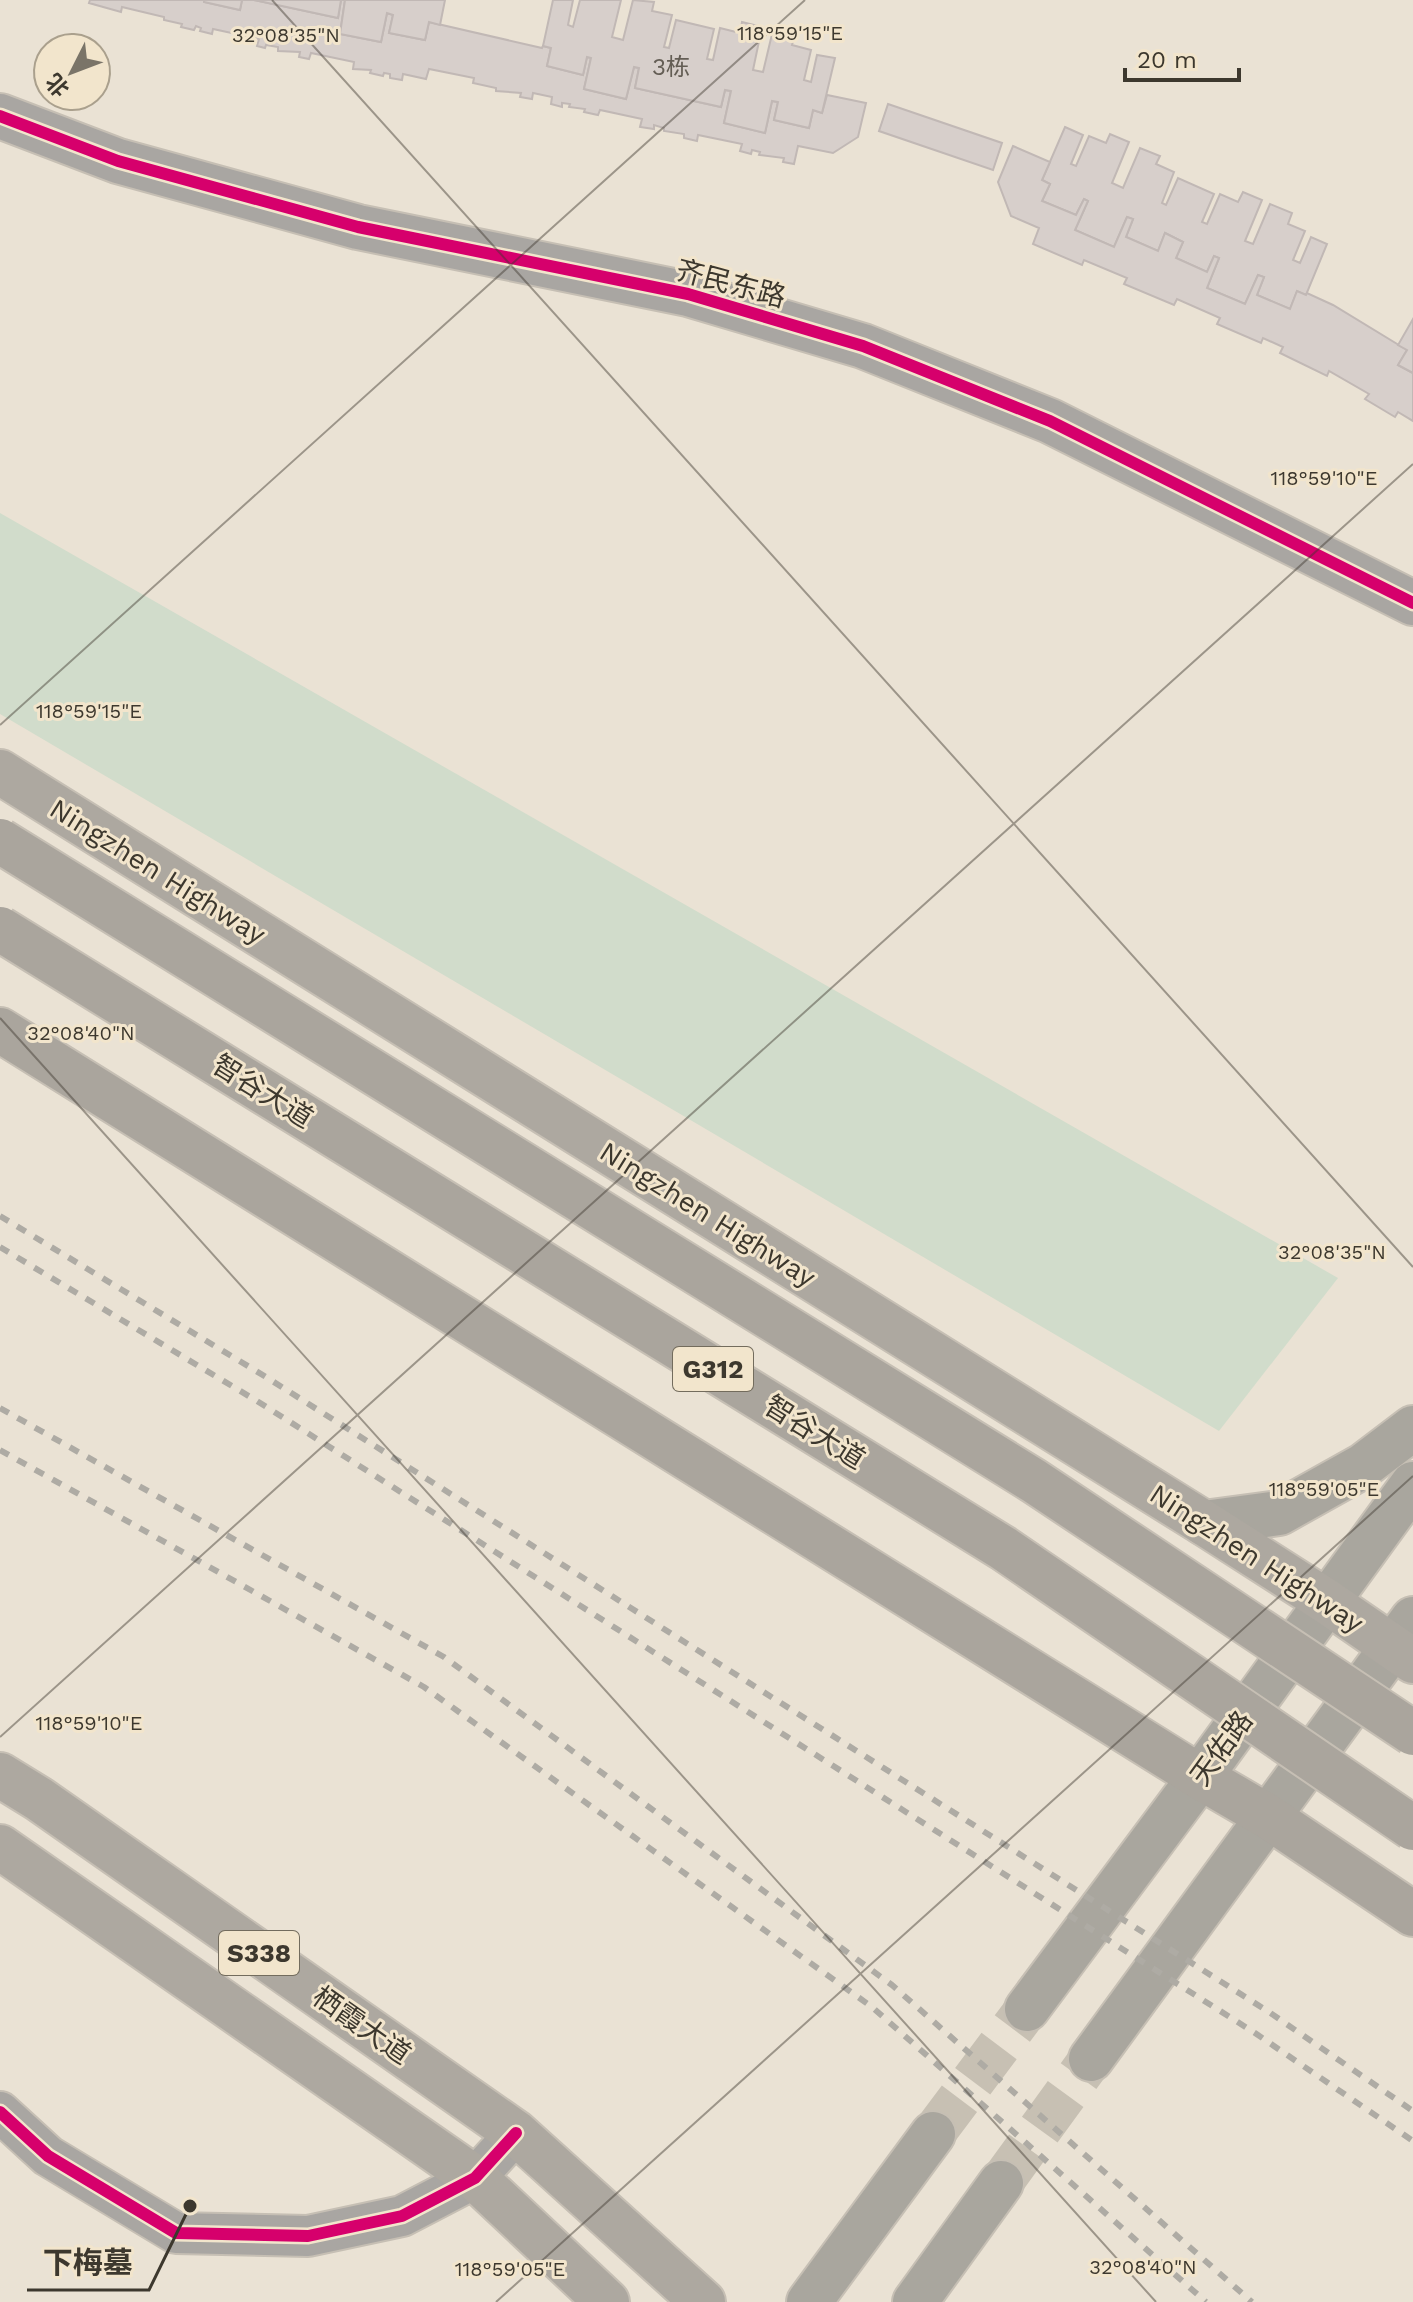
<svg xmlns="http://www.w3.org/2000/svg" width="1413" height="2302" font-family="'Work Sans','Noto Sans SC',sans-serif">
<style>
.green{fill:#d1dccb}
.building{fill:#d7cfcb;stroke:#c1b8b5;stroke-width:2}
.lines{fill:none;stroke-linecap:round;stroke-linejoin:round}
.secondary-tunnel{stroke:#c7c0b3;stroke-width:44;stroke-dasharray:44 22;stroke-linecap:butt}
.minor-casing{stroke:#c6bfb4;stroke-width:44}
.tertiary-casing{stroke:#c6bfb4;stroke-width:48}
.secondary-casing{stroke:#c6bfb4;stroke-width:48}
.primary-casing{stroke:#c6bfb4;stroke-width:48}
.trunk-casing{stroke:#c6bfb4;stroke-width:48}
.minor{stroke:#a9a6a2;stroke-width:40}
.tertiary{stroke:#a9a6a2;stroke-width:44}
.secondary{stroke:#a9a69e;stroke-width:44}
.primary{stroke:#ada8a0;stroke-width:44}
.trunk{stroke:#aaa59d;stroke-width:44}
.rail{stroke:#aeaba4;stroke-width:6;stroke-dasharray:10 10;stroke-linecap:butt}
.trunk-bridge-casing{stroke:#c6bfb4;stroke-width:48;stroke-linecap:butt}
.trunk-bridge{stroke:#aaa59d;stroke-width:44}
.cycleway-casing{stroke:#f2e5cc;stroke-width:17}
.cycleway{stroke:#d6006c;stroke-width:12}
.ticks{fill:none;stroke:#3d382e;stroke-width:2;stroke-opacity:0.45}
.labels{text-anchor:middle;stroke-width:6;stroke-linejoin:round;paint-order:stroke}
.number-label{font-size:24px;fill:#645e55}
.shield{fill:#f2e5cc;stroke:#736c5d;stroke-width:2}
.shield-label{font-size:26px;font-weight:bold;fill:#3d382e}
.street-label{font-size:28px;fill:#3d382e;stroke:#f2e5cc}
.ticks-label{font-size:20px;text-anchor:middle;fill:#3d382e;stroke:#f2e5cc;stroke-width:6;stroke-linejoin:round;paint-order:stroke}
.leader{fill:none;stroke:#3d382e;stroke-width:3}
.callout-dot{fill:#3d382e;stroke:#f2e5cc;stroke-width:3}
.callout-label{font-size:30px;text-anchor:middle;font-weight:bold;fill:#3d382e;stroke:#f2e5cc;stroke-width:6;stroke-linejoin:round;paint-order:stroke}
</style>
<rect width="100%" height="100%" fill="#eae2d4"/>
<polygon class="green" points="0,513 1338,1278 1219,1431 0,714"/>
<g class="building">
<polygon points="90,0 204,0 204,2 240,10 242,0 254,0 338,18 341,0 345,0 340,34 381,42 387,13 393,15 389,33 425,40 429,22 542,48 543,46 551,48 547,66 583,75 587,57 591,58 584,89 626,99 634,67 639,68 635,88 721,107 725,90 731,91 724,123 765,133 772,101 778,102 774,120 809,128 813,110 822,113 827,95 866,103 858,137 833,153 798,146 794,164 783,162 784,158 759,155 760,152 752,150 751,154 740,151 742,144 698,135 697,141 684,138 684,134 664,131 664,128 654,125 654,129 640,127 642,119 600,110 598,115 584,112 585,109 569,107 570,104 562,103 562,107 551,104 552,97 533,93 532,99 520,97 521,93 496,91 496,88 473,83 474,78 429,69 426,79 403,74 402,80 390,78 390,74 384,73 383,76 370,73 371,70 353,69 354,62 311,53 309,59 299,57 300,52 278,51 278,47 266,45 265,48 257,46 259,39 213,29 212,34 200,31 201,28 196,26 194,30 181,27 182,24 164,20 164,17 122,7 121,12 89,3"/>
<polygon points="204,0 242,0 240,10 204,2"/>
<polygon points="254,0 341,0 338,18"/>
<polygon points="345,0 445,0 440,25 429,22 425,40 389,33 393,15 387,13 381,42 340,34"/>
<polygon points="553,0 573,0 568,25 573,27 580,0 621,0 612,37 623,40 633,0 654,2 652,11 672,15 664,47 669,48 676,20 714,29 707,59 713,60 720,28 740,33 742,22 762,27 753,70 763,72 773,30 795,35 792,45 811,50 804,80 811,82 817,55 835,58 822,113 813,110 809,128 774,120 778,102 772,101 765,133 724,123 731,91 725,90 721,107 635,88 639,68 634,67 626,99 584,89 591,58 587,57 583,75 547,66 551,48 543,46"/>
<polygon points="888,104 1002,143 993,170 879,131"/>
<polygon points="1065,127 1083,135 1071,164 1076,166 1089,136 1106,143 1110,134 1129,142 1112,183 1123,188 1140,148 1160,156 1156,164 1174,172 1162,203 1166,205 1178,178 1214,194 1202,222 1207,224 1220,194 1238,202 1243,192 1262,200 1245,241 1253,244 1270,204 1292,213 1288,224 1305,231 1293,260 1300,263 1311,237 1327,244 1306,295 1297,291 1290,309 1257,295 1264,277 1258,275 1245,304 1207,288 1219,258 1214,256 1207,272 1176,258 1183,242 1165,233 1158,251 1126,237 1133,219 1127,217 1114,247 1075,230 1088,201 1084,199 1076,215 1042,201 1050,184 1042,180"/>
<polygon points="1013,146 1050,162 1042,180 1050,184 1042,201 1076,215 1084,199 1088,201 1075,230 1114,247 1127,217 1133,219 1126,237 1158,251 1165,233 1183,242 1176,258 1207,272 1214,256 1219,258 1207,288 1245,304 1258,275 1264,277 1257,295 1290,309 1297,291 1306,295 1307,293 1333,305 1407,350 1398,365 1413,373 1413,421 1398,412 1395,417 1365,399 1369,394 1329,371 1327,376 1280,353 1283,347 1263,338 1261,343 1217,324 1220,318 1177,299 1174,305 1124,284 1127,278 1084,260 1082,265 1033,244 1039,228 1011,216 998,182"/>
<polygon points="1413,319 1413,373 1398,365 1407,350 1398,345"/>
</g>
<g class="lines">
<g class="secondary-tunnel">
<polyline points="933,2134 1027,2009"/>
<polyline points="1001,2183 1091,2059"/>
</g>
<g class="minor-casing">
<polyline id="minor" points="0,2112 48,2156 176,2233 308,2236 402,2216 475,2178 516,2133"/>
</g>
<g class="tertiary-casing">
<polyline id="tertiary" points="0,116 118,161 358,227 688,294 863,346 1050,421 1413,603"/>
</g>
<g class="secondary-casing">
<g id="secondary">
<polyline points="1204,1523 1279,1513 1363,1466 1413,1428"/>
<polyline points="1027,2009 1200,1777 1413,1484"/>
<polyline points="1091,2059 1413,1619"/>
<polyline points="809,2302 933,2134"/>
<polyline points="915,2302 1001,2183"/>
</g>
</g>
<g class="primary-casing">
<g id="primary">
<polyline points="0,772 1204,1523 1326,1601 1413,1661"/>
<polyline points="0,1775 39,1799 516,2133 703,2302"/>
<polyline points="0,1847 475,2178 607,2302"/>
</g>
</g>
<g class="trunk-casing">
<polyline id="trunk" points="0,1030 1200,1777 1267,1816 1413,1914"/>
</g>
<use href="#minor" class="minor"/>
<use href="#tertiary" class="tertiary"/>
<use href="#secondary" class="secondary"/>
<use href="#primary" class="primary"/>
<use href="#trunk" class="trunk"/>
<g class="rail">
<polyline points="0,1216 266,1377 1269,2012 1413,2111"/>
<polyline points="0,1247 257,1401 1255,2033 1413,2141"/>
<polyline points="0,1408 444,1657 892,1985 1252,2302"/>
<polyline points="0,1450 424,1687 872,2007 1206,2302"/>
</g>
<g class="trunk-bridge-casing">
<g id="trunk-bridge">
<polyline points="0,841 1034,1481 1413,1733"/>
<polyline points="0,929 1003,1548 1413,1828"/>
</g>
</g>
<use href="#trunk-bridge" class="trunk-bridge"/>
<g class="cycleway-casing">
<g id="cycleway">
<polyline points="0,116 118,161 358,227 688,294 863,346 1050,421 1413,603"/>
<polyline points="0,2112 48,2156 176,2233 308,2236 402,2216 475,2178 516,2133"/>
</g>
</g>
<use href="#cycleway" class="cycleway"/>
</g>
<path class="ticks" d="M 272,0 L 1413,1267M 0,725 L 805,0M 0,1018 L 1156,2302M 0,1737 L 1413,464M 496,2302 L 1413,1476"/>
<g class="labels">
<g class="number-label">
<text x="671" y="75">3栋</text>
</g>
<g class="shield">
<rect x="673" y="1347" width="80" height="44" rx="6"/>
<rect x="219" y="1931" width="80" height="44" rx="6"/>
</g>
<g class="shield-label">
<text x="713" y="1378">G312</text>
<text x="259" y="1962">S338</text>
</g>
<g class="street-label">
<text transform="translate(731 283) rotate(15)" y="10">齐民东路</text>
<text transform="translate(158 871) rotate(32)" y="10">Ningzhen Highway</text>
<text transform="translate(263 1091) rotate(32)" y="10">智谷大道</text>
<text transform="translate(708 1214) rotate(32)" y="10">Ningzhen Highway</text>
<text transform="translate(815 1432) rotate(32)" y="10">智谷大道</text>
<text transform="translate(1257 1558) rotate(33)" y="10">Ningzhen Highway</text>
<text transform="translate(1221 1748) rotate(-54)" y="10">天佑路</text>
<text transform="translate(362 2025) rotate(35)" y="10">栖霞大道</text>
</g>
</g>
<g class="ticks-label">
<text x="790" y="40">118°59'15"E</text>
<text x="286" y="42">32°08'35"N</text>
<text x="1324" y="485">118°59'10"E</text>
<text x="89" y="718">118°59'15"E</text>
<text x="81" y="1040">32°08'40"N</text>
<text x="1332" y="1259">32°08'35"N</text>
<text x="1324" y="1496">118°59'05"E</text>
<text x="89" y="1730">118°59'10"E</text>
<text x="1143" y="2274">32°08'40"N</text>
<text x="510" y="2276">118°59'05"E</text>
</g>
<path class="leader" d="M190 2206L149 2290H27"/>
<circle class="callout-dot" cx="190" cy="2206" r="8"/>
<g class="callout-label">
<text x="88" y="2273">下梅墓</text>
</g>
<g transform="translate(72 72) rotate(228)"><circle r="38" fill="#f2e5cc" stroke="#aaa08d" stroke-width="2"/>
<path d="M0-6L14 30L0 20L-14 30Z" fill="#7a7468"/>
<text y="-12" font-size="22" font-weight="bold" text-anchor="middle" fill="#3d382e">北</text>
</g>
<path d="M1125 68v12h114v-12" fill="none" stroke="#3d382e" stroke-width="4"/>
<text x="1137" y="68" font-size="24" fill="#3d382e" stroke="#f2e5cc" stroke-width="6" paint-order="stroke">20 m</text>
</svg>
